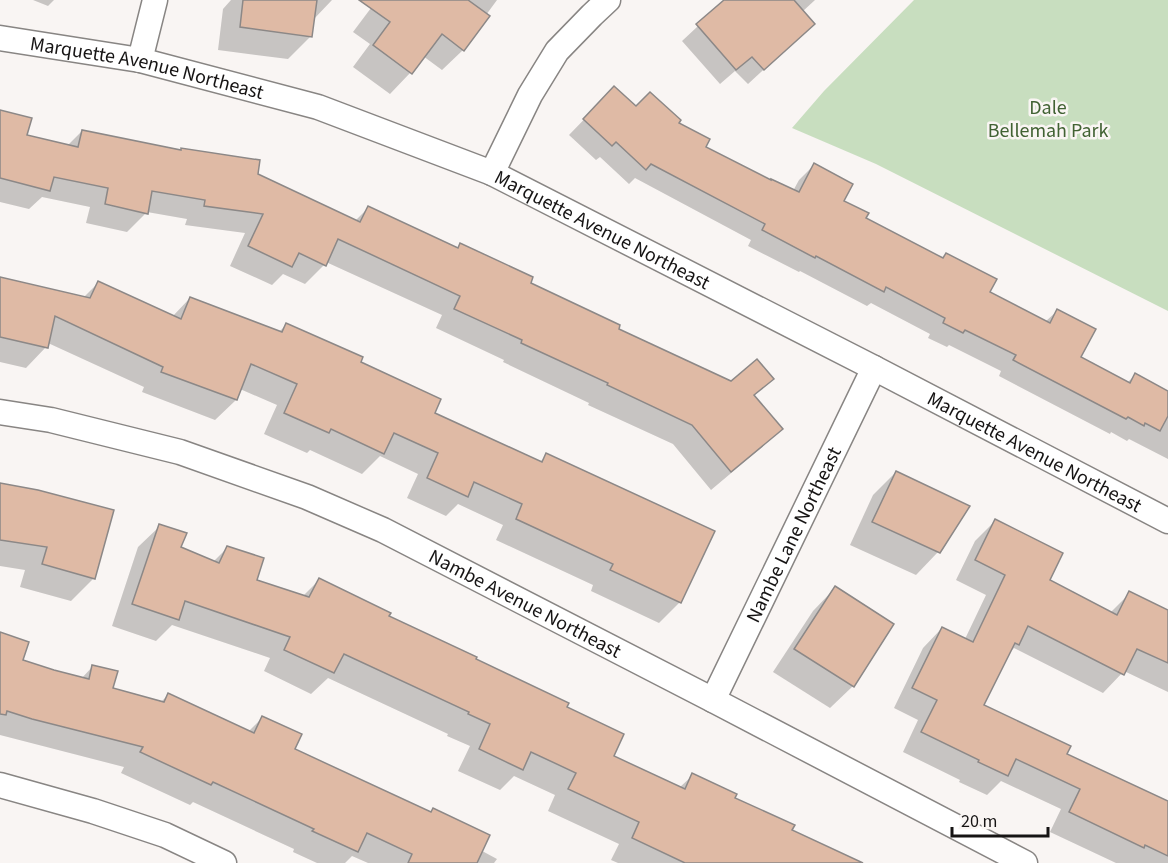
<svg xmlns="http://www.w3.org/2000/svg" width="1168" height="863" font-family="'Source Sans 3',sans-serif">
<style>
.green{fill:#c8debf}
.shadow{fill:#0003}
.building{fill:#dfbaa5;stroke:#8c8887;stroke-width:1.5}
.lines{fill:none;stroke-linecap:round;stroke-linejoin:round}
.minor-casing{stroke:#888583;stroke-width:27}
.minor{stroke:#fff;stroke-width:24}
.labels{text-anchor:middle;stroke-width:5;stroke-linejoin:round;paint-order:stroke}
.street-label{font-size:20px;fill:#161414;stroke:#f9f5f3}
.park-label{font-size:20px;fill:#416233;stroke:#f9f5f3}
</style>
<rect width="100%" height="100%" fill="#f9f5f3"/>
<polygon class="green" points="914,0 1168,0 1168,311 876,164 792,128 824,91"/>
<g class="shadow">
<polygon points="33,0 54,0 48,6"/>
<polygon points="231,0 332,0 313,20 311,36 288,59 218,50 223,9"/>
<polygon points="377,0 497,0 486,15 463,50 442,70 423,56 410,73 390,94 353,67 370,44 353,32"/>
<polygon points="726,0 815,0 802,12 797,39 748,84 735,71 720,84 682,41"/>
<polygon points="599,104 636,108 677,124 704,147 770,182 793,191 799,180 814,165 842,202 864,219 942,259 946,254 988,293 1045,322 1057,311 1079,358 1127,383 1135,375 1168,392 1168,459 1129,439 1127,441 1111,432 1110,434 999,376 1001,371 949,345 947,347 928,338 930,334 871,303 867,306 800,271 799,272 748,246 751,240 635,178 629,184 600,157 596,160 569,135"/>
<polygon points="0,112 26,136 67,146 82,131 256,175 355,221 368,208 456,249 461,245 529,284 617,329 731,382 771,379 754,396 781,429 761,448 711,490 673,444 588,405 589,403 503,362 504,360 436,328 442,315 326,262 324,265 305,284 283,274 272,285 230,266 245,233 185,225 187,219 147,212 127,232 86,223 90,207 42,197 29,209 0,202"/>
<polygon points="0,278 83,298 99,282 172,317 190,298 279,332 287,324 359,362 433,413 539,463 547,455 680,602 659,623 591,591 593,585 496,540 503,525 458,504 446,516 407,498 418,474 380,456 362,474 310,450 307,453 264,434 277,405 240,389 236,400 215,420 142,392 144,387 48,343 46,347 26,368 0,362"/>
<polygon points="896,472 968,506 938,552 916,575 850,545 873,495"/>
<polygon points="0,485 94,578 71,601 20,587 25,570 0,566"/>
<polygon points="995,521 1048,581 1110,613 1130,593 1168,611 1168,692 1124,671 1103,693 1014,648 1008,654 982,706 1065,755 1168,803 1168,863 1116,863 1050,832 1061,809 1001,781 987,795 959,782 960,780 903,752 918,720 894,708 923,648 942,628 965,639 986,595 956,580 975,541"/>
<polygon points="160,526 179,548 213,562 227,548 255,581 302,597 319,580 387,617 474,660 565,708 612,757 679,788 693,775 790,831 859,863 618,863 611,860 619,844 548,811 555,795 514,776 500,790 458,771 470,746 447,736 448,734 328,678 311,694 264,671 270,658 172,625 156,641 112,626 138,547"/>
<polygon points="835,588 853,686 830,708 773,672 813,611"/>
<polygon points="0,634 21,661 81,679 93,666 112,689 161,702 169,694 248,732 263,717 293,749 497,859 494,863 368,863 352,856 345,863 317,863 293,852 294,849 193,802 190,805 121,773 124,767 0,735"/>
</g>
<g class="building">
<polygon points="243,0 317,0 312,37 240,27"/>
<polygon points="359,0 468,0 490,16 464,51 442,34 412,74 373,45 390,22"/>
<polygon points="724,0 794,0 815,24 764,70 752,57 736,70 696,24"/>
<polygon points="614,86 636,106 650,92 681,120 679,123 710,139 706,147 771,180 771,179 799,192 814,163 853,184 844,201 869,213 866,218 943,258 946,253 997,279 990,292 1050,323 1057,309 1096,329 1081,357 1130,383 1135,373 1168,391 1168,416 1160,431 1145,423 1144,426 1128,417 1126,419 1013,360 1016,355 965,330 963,333 943,323 945,318 886,287 884,292 816,256 815,258 762,230 765,224 651,164 646,170 616,142 612,146 583,119"/>
<polygon points="0,110 32,118 27,135 78,147 82,130 181,150 181,148 260,160 258,174 360,222 368,206 458,248 460,243 533,277 531,283 620,325 619,329 731,381 757,359 774,379 754,395 783,429 731,472 692,425 607,385 608,383 521,343 522,340 454,309 460,296 338,239 326,266 299,253 292,267 248,246 263,214 204,206 205,200 152,191 148,214 105,204 108,188 54,177 50,191 0,178"/>
<polygon points="0,277 90,298 98,281 181,319 190,297 282,332 286,323 363,357 361,362 441,399 435,413 542,462 546,453 715,531 681,603 610,570 613,564 516,519 522,504 474,482 468,497 427,478 438,453 394,433 384,454 331,429 329,433 284,413 297,384 251,364 237,400 161,372 163,367 55,316 48,348 0,337"/>
<polygon points="896,471 970,506 940,553 872,522"/>
<polygon points="0,483 38,490 114,510 95,579 42,564 47,547 0,540"/>
<polygon points="995,519 1063,553 1050,580 1117,615 1129,591 1168,610 1168,663 1137,649 1124,675 1028,626 1019,645 1015,643 984,705 1071,746 1067,754 1168,801 1168,856 1145,845 1144,848 1069,812 1080,789 1016,759 1008,776 978,762 979,760 921,732 937,700 912,688 942,627 973,642 1005,575 975,560"/>
<polygon points="159,524 187,533 181,547 219,563 227,546 264,558 257,580 309,597 319,578 391,613 389,616 477,657 476,659 569,703 567,707 624,734 614,756 685,789 692,773 737,794 735,798 795,825 792,830 863,863 685,863 632,838 639,822 568,789 576,773 531,752 523,770 479,749 490,724 468,714 469,712 344,654 334,673 284,650 290,637 185,601 179,620 132,604"/>
<polygon points="835,586 894,624 854,687 794,649"/>
<polygon points="0,632 29,642 23,660 54,670 89,679 92,665 118,671 113,688 164,702 168,693 254,733 262,716 302,734 295,749 431,812 433,808 490,835 477,863 408,863 412,854 367,833 358,852 312,831 314,829 213,782 211,785 140,752 143,747 32,719 7,711 6,715 0,714"/>
</g>
<g class="lines">
<g class="minor-casing">
<g id="minor">
<path id="s1" d="M 0,38 L 140,60 L 318,107 L 492,173 L 874,368 L 1168,521"/>
<polyline points="140,60 155,0"/>
<polyline points="492,173 530,95 557,51 592,15 608,0"/>
<path id="s2" d="M 0,412 L 51,420 L 180,452 L 307,497 L 383,530 L 713,700 L 1025,863"/>
<path id="s3" d="M 713,700 L 874,368"/>
<polyline points="0,785 93,811 165,835 224,863"/>
</g>
</g>
<use href="#minor" class="minor"/>
</g>
<g class="labels">
<g class="street-label">
<text dy="7" stroke="none"><textPath href="#s1" startOffset="150">Marquette Avenue Northeast</textPath></text>
<text dy="7" stroke="none"><textPath href="#s1" startOffset="636">Marquette Avenue Northeast</textPath></text>
<text dy="7" stroke="none"><textPath href="#s1" startOffset="1122">Marquette Avenue Northeast</textPath></text>
<text dy="7" stroke="none"><textPath href="#s3" startOffset="184">Nambe Lane Northeast</textPath></text>
<text dy="7" stroke="none"><textPath href="#s2" startOffset="562">Nambe Avenue Northeast</textPath></text>
</g>
<g class="park-label">
<text x="1048" y="114">Dale<tspan x="1048" dy="23">Bellemah Park</tspan></text>
</g>
</g>
<path d="M952 827v9h96v-9" fill="none" stroke="#161414" stroke-width="3"/>
<text x="961" y="827" font-size="18" fill="#161414" stroke="#f9f5f3" stroke-width="4.5" paint-order="stroke">20 m</text>
</svg>
